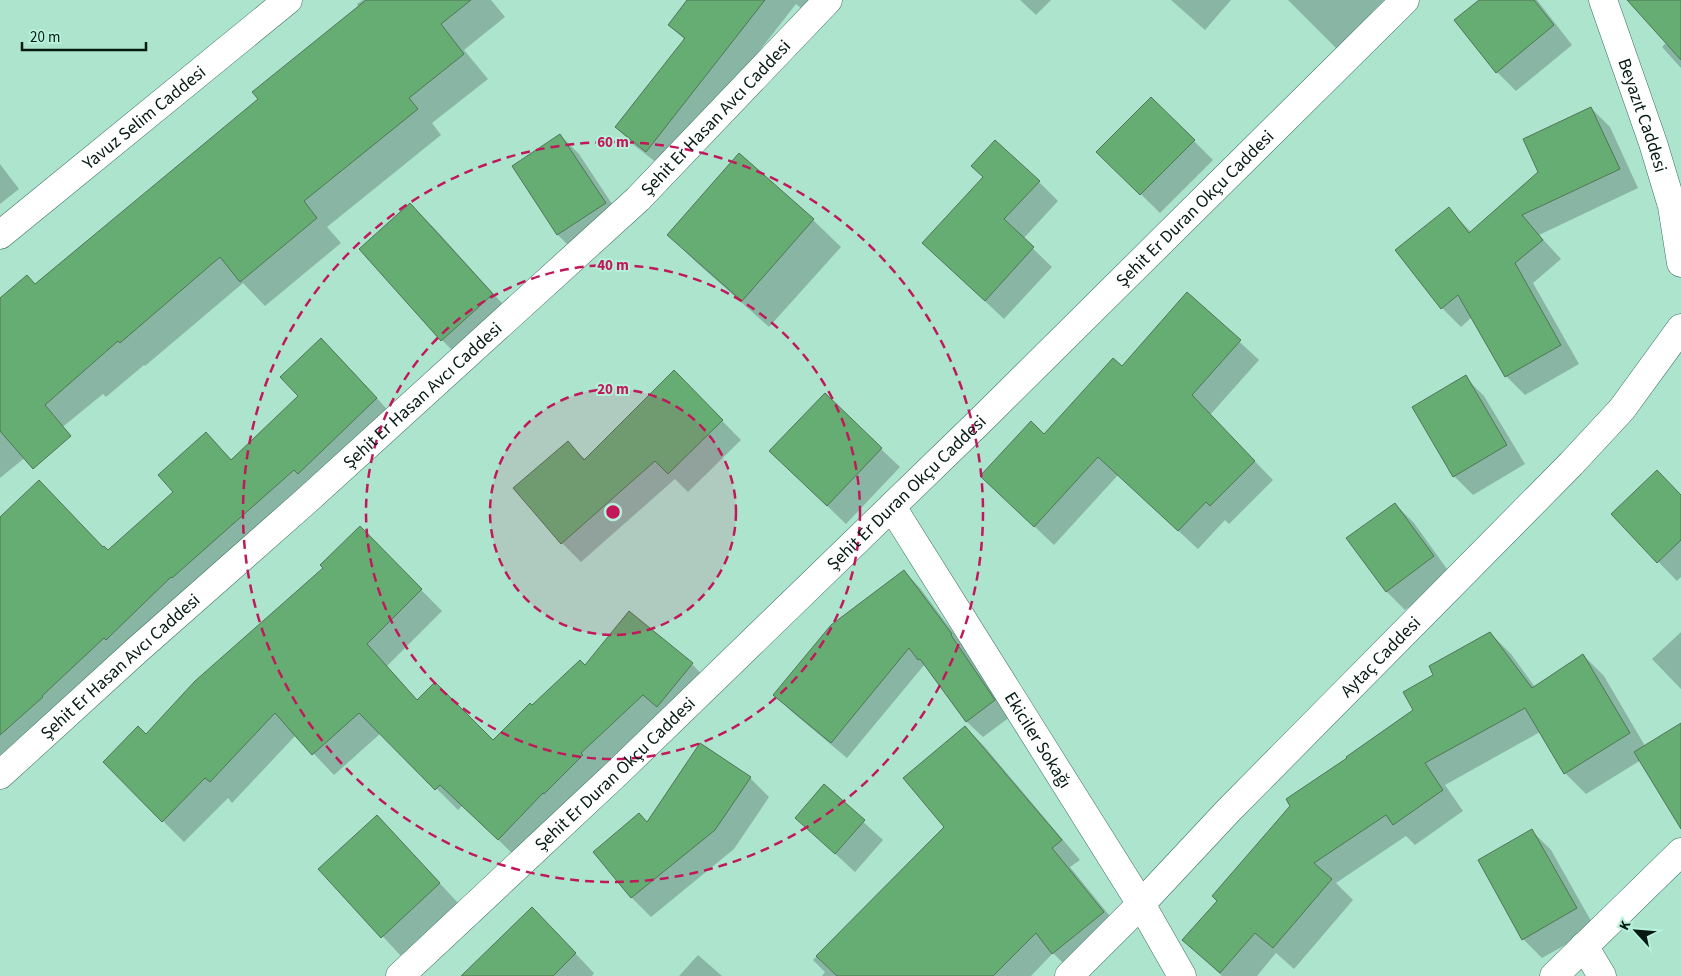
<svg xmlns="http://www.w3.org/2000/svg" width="1681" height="976" font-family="'Source Sans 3',sans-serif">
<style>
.shadow{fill:#0003}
.building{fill:#65ad73;stroke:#507656}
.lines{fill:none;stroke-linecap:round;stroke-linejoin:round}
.street-casing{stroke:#3b705e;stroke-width:29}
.secondary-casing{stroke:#3b705e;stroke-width:29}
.street{stroke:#fff;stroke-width:28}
.secondary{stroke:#fff;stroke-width:28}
.ring{fill:none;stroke:#c2185b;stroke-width:2.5;stroke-dasharray:9 6}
.labels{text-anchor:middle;stroke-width:4;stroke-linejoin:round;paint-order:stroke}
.street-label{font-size:18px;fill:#041a13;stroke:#b8f1db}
.centre{fill:#c2185b;stroke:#b8f1db;stroke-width:2.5}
.ring-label{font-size:15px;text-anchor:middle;font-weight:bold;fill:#c2185b;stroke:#b8f1db;stroke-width:4;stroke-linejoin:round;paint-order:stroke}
</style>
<rect width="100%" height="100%" fill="#ace4ce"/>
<g class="shadow">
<polygon points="363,0 491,0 505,17 464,50 488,79 432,123 441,135 327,227 341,243 265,306 243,283 145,366 144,365 106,397 103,394 0,478 0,300 35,285 260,99 359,7 357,4"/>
<polygon points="688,0 836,0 818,22 796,4 666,170 635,146 616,127 685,40 669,25"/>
<polygon points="1020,0 1051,0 1036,15"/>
<polygon points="1171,0 1231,0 1205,30"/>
<polygon points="1288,0 1384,0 1372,12 1375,15 1339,51"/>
<polygon points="1481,0 1537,0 1572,45 1516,91 1497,72"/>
<polygon points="1629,0 1681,0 1681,68 1662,47 1667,42"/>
<polygon points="1151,98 1213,160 1160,213 1098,152"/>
<polygon points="1591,108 1610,127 1638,188 1539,235 1561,259 1533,283 1579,364 1525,395 1506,376 1472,317 1461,327 1442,308 1449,209 1472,233 1540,173"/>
<polygon points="560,135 579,154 624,222 577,254 558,235 513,167"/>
<polygon points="739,154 813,220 841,247 769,327 696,262 669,235"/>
<polygon points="0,164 19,189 0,204"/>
<polygon points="1039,182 1058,201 1023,239 1052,267 1004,319 943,262"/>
<polygon points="410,204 437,231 519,322 469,367 442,340"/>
<polygon points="1188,294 1259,360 1210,415 1273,480 1229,524 1225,520 1198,549 1118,475 1054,545 981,476 1044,435 1122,368"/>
<polygon points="340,358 395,418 0,760 0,519 103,549 108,552 175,492 206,434 232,460"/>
<polygon points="674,372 741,440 688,492 675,479 581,562 562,543 515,488 568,443 586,460"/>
<polygon points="1465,377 1484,396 1525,464 1473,495 1454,476"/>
<polygon points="881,449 900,467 846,524 790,470"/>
<polygon points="1681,496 1681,577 1677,581 1612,514"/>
<polygon points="1395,504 1414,523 1452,576 1405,610 1386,591"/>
<polygon points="360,528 442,611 387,666 418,701 493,742 532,707 585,667 692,664 713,686 520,861 463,805 458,810 381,733 334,775 296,735 232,803 228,798 184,842 104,762 146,735 325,568"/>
<polygon points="904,571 920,588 967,651 966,652 1010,717 983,737 966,721 925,664 847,758 791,711 775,695"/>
<polygon points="1681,632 1681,689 1652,659"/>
<polygon points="1490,633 1511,654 1535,687 1583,655 1604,676 1645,746 1681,724 1681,818 1641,760 1586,794 1565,773 1540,732 1445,785 1463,811 1415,845 1406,836 1336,883 1353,900 1294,969 1276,953 1257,976 1222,976 1184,940 1349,758 1414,711 1435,675"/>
<polygon points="965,727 984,746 1080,860 1070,867 1122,931 1072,972 1053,953 1031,976 822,976 825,972 813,960 946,827"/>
<polygon points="750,778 769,797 734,849 651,917 632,898 595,852 648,823"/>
<polygon points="824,786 883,840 855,872 816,836"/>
<polygon points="1532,831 1551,850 1595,928 1542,958 1523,939"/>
<polygon points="396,836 458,903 401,956 320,869"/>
<polygon points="551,928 594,973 592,976 483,976"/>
<polygon points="698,955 722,976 679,976"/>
</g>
<g class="building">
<polygon points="366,0 471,0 441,24 464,54 409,98 418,109 304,201 317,218 240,282 220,257 120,343 118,341 45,405 71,436 33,469 0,431 0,298 27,275 35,284 258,99 252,92"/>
<polygon points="687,0 765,0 646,152 615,127 685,38 668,25"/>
<polygon points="1479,0 1534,0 1554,25 1496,73 1454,20"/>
<polygon points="1627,0 1681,0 1681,60"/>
<polygon points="1151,97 1195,140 1140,195 1096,152"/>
<polygon points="1591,107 1620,169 1522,215 1543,240 1515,263 1561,345 1505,377 1458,295 1441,309 1395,250 1449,207 1469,233 1538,172 1523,139"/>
<polygon points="560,134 606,203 557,235 512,166"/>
<polygon points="995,140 1040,181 1004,219 1034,247 985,301 922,243 983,177 971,166"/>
<polygon points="739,153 814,219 742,301 667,235"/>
<polygon points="410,203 493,294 441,341 359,249"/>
<polygon points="1187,292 1241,340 1192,395 1255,461 1210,506 1206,502 1178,531 1098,457 1034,527 980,476 1031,421 1044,434 1113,358 1122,366"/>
<polygon points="321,338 377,398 298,474 294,470 172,578 171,577 106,640 104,638 42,696 43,697 0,735 0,517 39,480 103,547 104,546 108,550 173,492 158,475 206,432 231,460 298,396 280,377"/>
<polygon points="674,370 723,420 668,474 655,461 561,544 513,488 568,441 584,460"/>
<polygon points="1466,375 1507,445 1453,477 1412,407"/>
<polygon points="825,393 882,448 827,506 769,451"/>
<polygon points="1657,470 1681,495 1681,540 1657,563 1611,514"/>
<polygon points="1395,503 1434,556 1386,592 1346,538"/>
<polygon points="360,526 422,589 367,644 417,700 435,682 493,740 530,703 532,705 580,660 585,665 629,611 693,663 657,707 643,695 581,753 583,755 544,794 543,793 498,840 440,785 435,790 359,713 312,755 275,713 210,782 205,778 162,822 103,762 138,726 146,734 195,681 323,568 320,565"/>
<polygon points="904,570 952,634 951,635 995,700 966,722 920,659 918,660 909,648 831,743 773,695 831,625"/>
<polygon points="1490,632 1532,688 1583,654 1630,733 1564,774 1525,708 1425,763 1443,790 1393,825 1386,815 1314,863 1332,879 1273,948 1255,933 1220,973 1182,940 1217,901 1212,896 1290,806 1286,799 1347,758 1346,757 1413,710 1403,692 1433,675 1429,666"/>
<polygon points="1681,723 1681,829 1634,752"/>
<polygon points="965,726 1062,840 1052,848 1104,912 1052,954 1036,933 993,976 837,976 816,956 944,827 903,778"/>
<polygon points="700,743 751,777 715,830 631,898 593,852 639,813 647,822"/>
<polygon points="824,784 865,820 835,854 795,818"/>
<polygon points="377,815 440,883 381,938 318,869"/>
<polygon points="1532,829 1577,908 1522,940 1478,860"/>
<polygon points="532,907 576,953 553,976 461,976"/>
</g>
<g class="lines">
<g class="street-casing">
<g id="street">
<path id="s1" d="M 892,507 L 1141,904 L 1182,976"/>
<polyline points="1584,946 1602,976"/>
</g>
</g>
<g class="secondary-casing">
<g id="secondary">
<path id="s2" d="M 1603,0 L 1653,143 L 1672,206 L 1681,263"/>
<path id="s3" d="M 0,235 L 288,0"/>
<path id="s4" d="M 0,775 L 136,651 L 306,501 L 638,199 L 828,0"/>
<path id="s5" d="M 400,976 L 619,771 L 978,423 L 1405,0"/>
<path id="s6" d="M 1069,976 L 1141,904 L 1228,811 L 1571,464 L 1622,409 L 1681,328"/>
<polyline points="1554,976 1681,852"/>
</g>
</g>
<use href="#street" class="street"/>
<use href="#secondary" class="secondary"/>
</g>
<circle cx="613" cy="512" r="123" fill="#c2185b" fill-opacity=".12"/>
<g class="ring">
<circle cx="613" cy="512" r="123"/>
<circle cx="613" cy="512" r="247"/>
<circle cx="613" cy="512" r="370"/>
</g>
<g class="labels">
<g class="street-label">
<text dy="6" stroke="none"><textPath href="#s2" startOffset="122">Beyazıt Caddesi</textPath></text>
<text dy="6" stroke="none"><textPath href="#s4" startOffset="972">Şehit Er Hasan Avcı Caddesi</textPath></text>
<text dy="6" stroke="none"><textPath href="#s3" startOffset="186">Yavuz Selim Caddesi</textPath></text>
<text dy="6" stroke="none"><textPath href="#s5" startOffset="1105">Şehit Er Duran Okçu Caddesi</textPath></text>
<text dy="6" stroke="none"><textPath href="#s4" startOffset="568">Şehit Er Hasan Avcı Caddesi</textPath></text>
<text dy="6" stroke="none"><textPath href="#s5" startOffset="700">Şehit Er Duran Okçu Caddesi</textPath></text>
<text dy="6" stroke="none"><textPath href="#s6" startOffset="446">Aytaç Caddesi</textPath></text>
<text dy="6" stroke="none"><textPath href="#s4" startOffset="162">Şehit Er Hasan Avcı Caddesi</textPath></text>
<text dy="6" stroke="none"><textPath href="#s1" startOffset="275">Ekiciler Sokağı</textPath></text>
<text dy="6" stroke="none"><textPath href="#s5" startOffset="295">Şehit Er Duran Okçu Caddesi</textPath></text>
</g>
</g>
<circle cx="613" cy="512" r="8" class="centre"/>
<g class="ring-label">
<text x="613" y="147">60 m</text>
<text x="613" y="270">40 m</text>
<text x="613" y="394">20 m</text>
</g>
<g transform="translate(1636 931) rotate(296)" stroke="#b8f1db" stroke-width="4" paint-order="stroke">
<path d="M0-4L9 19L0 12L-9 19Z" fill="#041a13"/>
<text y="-8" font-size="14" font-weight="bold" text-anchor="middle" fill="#041a13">K</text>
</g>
<path d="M22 42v8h124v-8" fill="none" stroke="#041a13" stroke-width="2.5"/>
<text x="30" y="42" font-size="15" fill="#041a13" stroke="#b8f1db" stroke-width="4" paint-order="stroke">20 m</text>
</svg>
